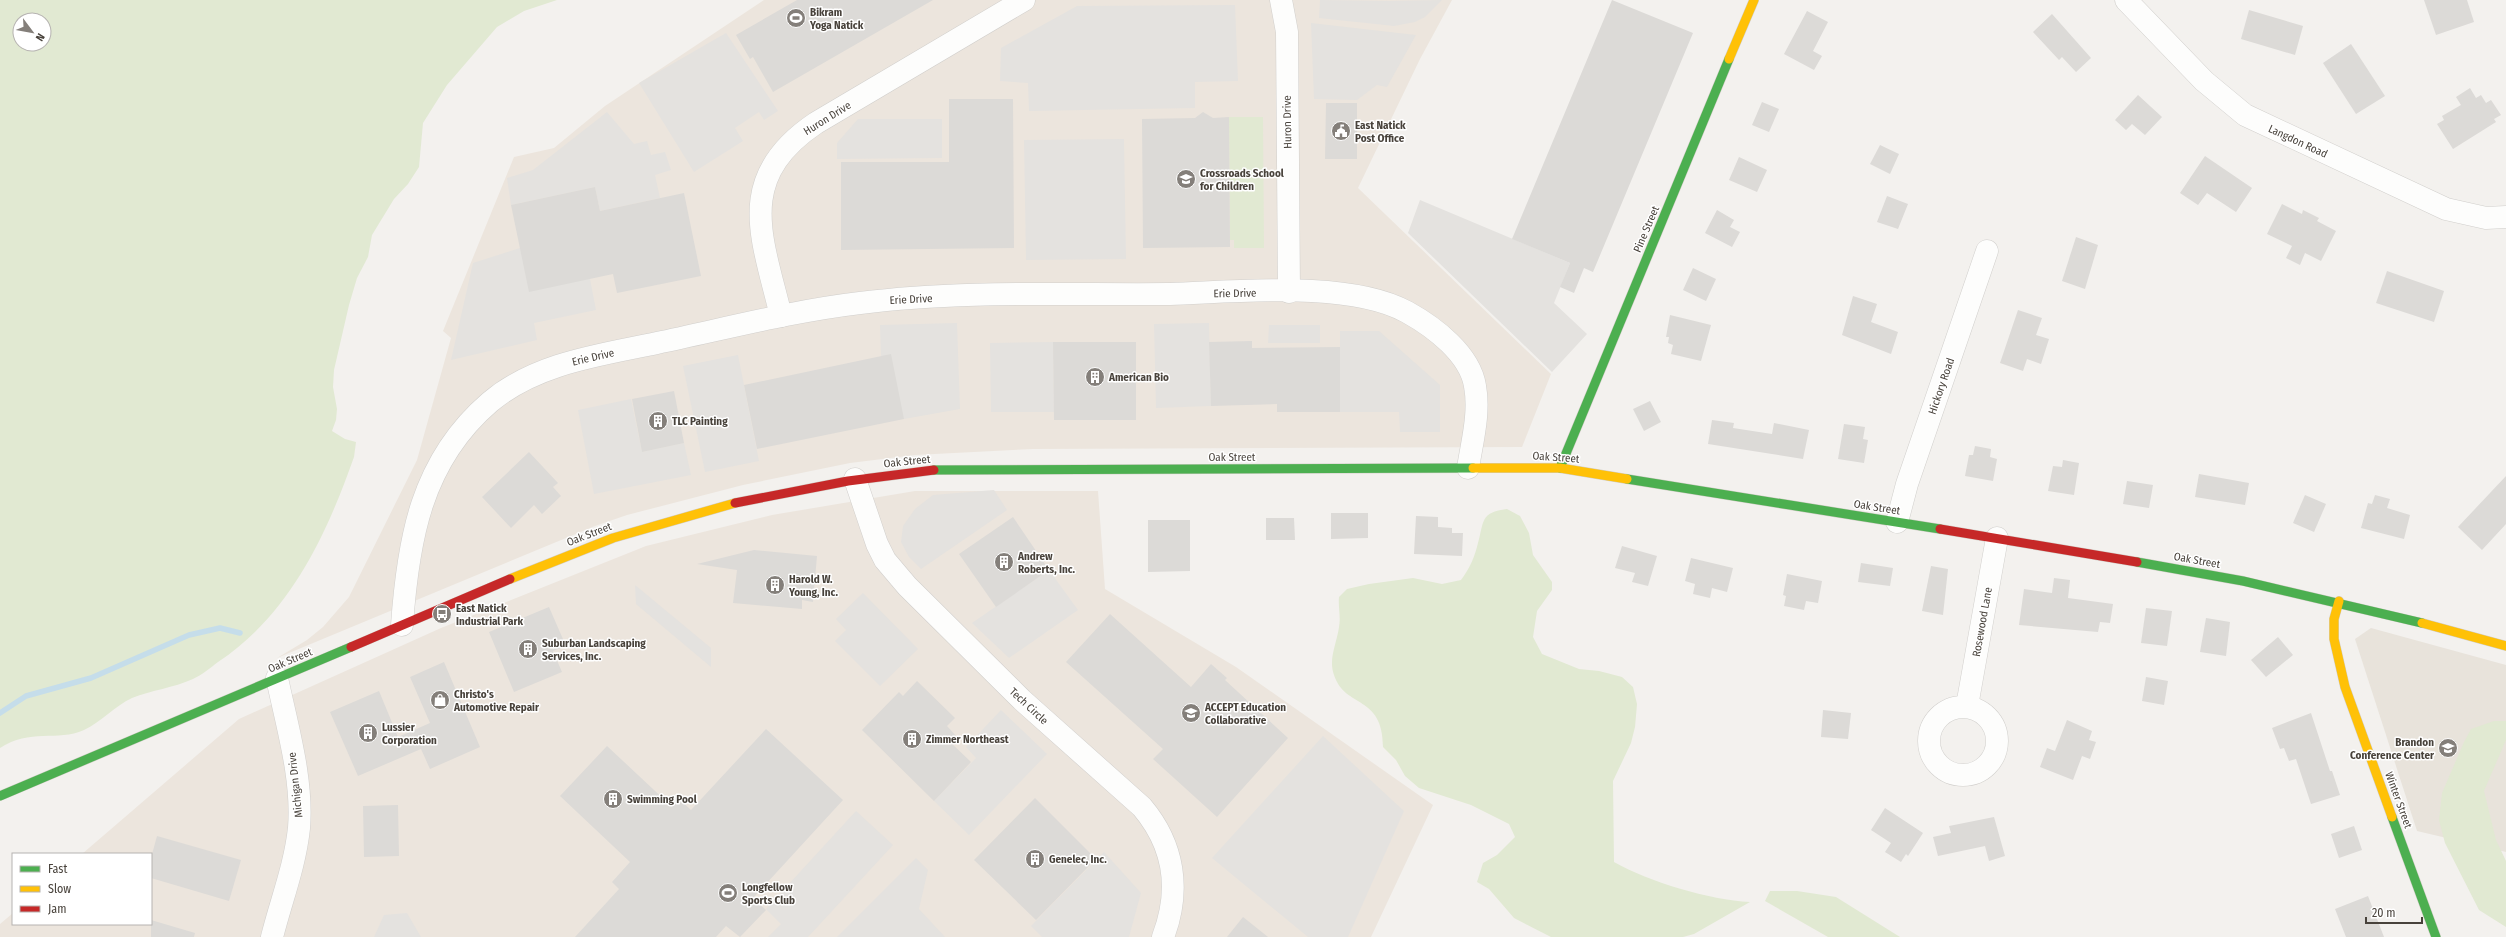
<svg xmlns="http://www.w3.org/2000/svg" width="2506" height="937" font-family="'Fira Sans Condensed',sans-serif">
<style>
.commercial{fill:#ece5dd}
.education{fill:#e8e3db}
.green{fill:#e1e9d2;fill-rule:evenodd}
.parking{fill:#e4e2df}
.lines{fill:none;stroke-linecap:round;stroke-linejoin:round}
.stream{stroke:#c5ddea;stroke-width:5.5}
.building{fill:#dcdad7}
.street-casing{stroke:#d1cfcc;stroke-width:23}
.fast-casing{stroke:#d1cdc6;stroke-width:10}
.slow-casing{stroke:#d1cdc6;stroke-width:10}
.jam-casing{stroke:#d1cdc6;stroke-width:10}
.street{stroke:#fdfdfc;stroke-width:22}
.fast{stroke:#4caf50;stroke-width:9}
.slow{stroke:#ffc107;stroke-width:9}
.jam{stroke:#c62828;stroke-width:9}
.labels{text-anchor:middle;stroke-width:3;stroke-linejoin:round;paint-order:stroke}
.poi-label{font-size:11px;font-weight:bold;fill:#48423b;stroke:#fff;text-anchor:start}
.street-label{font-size:11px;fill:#48423b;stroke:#fff}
</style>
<rect width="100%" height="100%" fill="#f3f1ee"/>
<g class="commercial">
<polygon points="764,0 1452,0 1420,59 1358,188 1551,374 1522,447 1033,449 915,455 850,463 743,485 627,515 595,526 277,658 307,640 323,627 349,597 417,460 451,338 443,331 514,157 554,148 605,106"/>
<polygon points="915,491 1098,491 1105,589 1236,667 1433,805 1371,937 0,937 0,924 13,913 13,924 151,924 151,854 82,854 239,719 441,628 646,546 772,515"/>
</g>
<polygon class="education" points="2371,628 2506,665 2506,852 2417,831 2355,639"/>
<g class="green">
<path d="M 0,0 L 557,0 L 524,11 L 497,27 L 447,85 L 423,123 L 419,167 L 408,184 L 394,199 L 372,235 L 368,257 L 357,278 L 349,305 L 334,370 L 333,387 L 337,409 L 336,420 L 332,431 L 345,439 L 356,442 L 354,457 C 326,536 290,614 218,662 C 210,668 202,675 193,679 C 173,688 152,690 132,698 C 115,706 101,722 84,730 C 57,742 30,728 0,748 ZM 20,20 L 44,20 L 44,44 L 20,44 Z"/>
<polygon points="1229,117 1263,117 1264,248 1234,248 1234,240 1230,240"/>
<path d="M 1507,509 L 1520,516 L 1529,533 L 1533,555 L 1552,582 L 1552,590 L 1537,611 L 1533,637 L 1542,654 L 1579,669 L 1599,671 L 1622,677 L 1633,687 L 1637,704 L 1635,727 L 1631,743 L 1613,781 L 1614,862 C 1650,882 1709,900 1750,902 L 1694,934 L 1683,937 L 1551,937 L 1514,918 L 1489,889 L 1477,882 L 1483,863 L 1497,855 L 1515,837 L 1509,824 L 1471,805 L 1419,788 L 1405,776 L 1396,760 L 1383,747 C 1383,694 1345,709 1334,675 C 1328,659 1337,643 1339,627 C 1341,618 1338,607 1339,597 L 1347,589 L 1369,584 L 1413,578 L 1442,584 L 1461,580 C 1470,568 1475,556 1478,543 C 1484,522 1480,512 1507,509 Z"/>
<polygon points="2494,721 2506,721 2506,740 2484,791 2496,840 2506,861 2506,927 2479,910 2445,843 2439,820 2442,793 2464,742 2471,729"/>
<polygon points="1770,891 1797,891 1836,897 1900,937 1828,937 1765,901"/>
</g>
<g class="parking">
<polygon points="1320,0 1389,1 1442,0 1425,17 1415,22 1394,26 1319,18"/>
<polygon points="1235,5 1238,81 1195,82 1195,108 1029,111 1028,83 1000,81 1001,48 1077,6"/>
<polygon points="1311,23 1416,35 1387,87 1377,85 1357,100 1314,99"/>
<polygon points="726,33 778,111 764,120 759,112 735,128 743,141 694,172 639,83"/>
<polygon points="607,112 634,144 647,141 651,155 665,152 671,170 655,175 660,198 600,211 595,187 511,205 507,178 533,170"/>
<polygon points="858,119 942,119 942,158 837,159 837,143"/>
<polygon points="1124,139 1126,259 1026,260 1024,140"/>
<polygon points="1420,200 1570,263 1554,303 1587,334 1552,372 1408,233"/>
<polygon points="520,248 590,279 596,310 534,323 537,340 451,360 473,263"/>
<polygon points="957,323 960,409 904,419 881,357 880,325"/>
<polygon points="1209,323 1211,406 1156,408 1154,324"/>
<polygon points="1269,325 1320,325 1320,343 1268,343"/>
<polygon points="1340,331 1379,331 1440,385 1440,432 1400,432 1399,412 1340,412"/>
<polygon points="1053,342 1054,412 991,412 990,343"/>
<polygon points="738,355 759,461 705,472 683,366"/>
<polygon points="631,399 642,452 684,443 691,475 594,494 578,410"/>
<polygon points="994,490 1007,510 921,569 909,557 901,542 903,526 915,509 933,495"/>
<polygon points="1049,570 1078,610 1009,658 972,623"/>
<polygon points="635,585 711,648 711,667 636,604"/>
<polygon points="863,593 918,649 880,686 835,641 846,630 836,619"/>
<polygon points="1001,710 1047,754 969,835 934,801 976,758 966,747"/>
<polygon points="1323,736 1404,811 1348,937 1308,937 1212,858"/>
<polygon points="856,811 893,845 808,937 768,937 781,924 766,909"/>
<polygon points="1104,852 1141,893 1129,937 1042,937 1031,926"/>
<polygon points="916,858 928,870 919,909 945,937 837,937"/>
<polygon points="407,913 421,937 374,937 384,915"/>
</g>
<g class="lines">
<polyline class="stream" points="0,713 26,696 91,678 189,635 220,628 240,633"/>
</g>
<g class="building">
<polygon points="797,0 933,0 773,92 753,57 750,59 736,35"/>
<polygon points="1612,0 1693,33 1593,272 1584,268 1574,293 1560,287 1570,263 1512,239"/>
<polygon points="2424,0 2467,0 2474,22 2436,35"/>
<polygon points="2249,10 2303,26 2295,55 2241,39"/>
<polygon points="1807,11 1828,22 1813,51 1822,56 1814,70 1784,54"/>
<polygon points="2052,14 2091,58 2076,72 2062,57 2059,60 2033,32"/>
<polygon points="2351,44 2385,96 2356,114 2323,63"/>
<polygon points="2470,88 2476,98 2481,95 2486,103 2491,100 2501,115 2494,119 2496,122 2453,149 2437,124 2444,120 2442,116 2461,105 2456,97"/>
<polygon points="2138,95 2162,117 2145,135 2132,124 2126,130 2115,120"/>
<polygon points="949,99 1013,99 1014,248 841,250 841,162 949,162"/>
<polygon points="1762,102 1779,109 1769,132 1752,125"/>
<polygon points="1326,103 1357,103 1357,159 1325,159"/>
<polygon points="1203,112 1213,118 1229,117 1230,247 1143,248 1142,119 1195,118"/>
<polygon points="1880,145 1899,154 1890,174 1870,164"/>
<polygon points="2205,156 2252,188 2236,212 2207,193 2198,205 2180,193"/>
<polygon points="1739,157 1767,170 1757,192 1729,180"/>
<polygon points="595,187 600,211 684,193 701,276 617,293 613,274 529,292 511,205"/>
<polygon points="1887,196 1908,204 1898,229 1877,222"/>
<polygon points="2282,204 2302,214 2303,210 2319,218 2317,221 2336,231 2321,261 2305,253 2300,265 2286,258 2292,246 2267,234"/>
<polygon points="1717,210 1734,220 1730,227 1740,232 1732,247 1705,233"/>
<polygon points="2076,237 2098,245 2085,289 2062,281"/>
<polygon points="1693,268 1716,279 1706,301 1683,290"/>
<polygon points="2387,271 2444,291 2434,322 2376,303"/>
<polygon points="1853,296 1877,304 1871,322 1898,332 1891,354 1842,335"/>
<polygon points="2018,310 2042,318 2036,335 2049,339 2041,364 2027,359 2023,371 2000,363"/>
<polygon points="1670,315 1711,325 1701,361 1671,354 1673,345 1668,343 1669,337 1666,337"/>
<polygon points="1252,341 1252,348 1340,347 1340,412 1277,412 1277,404 1211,406 1209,342"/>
<polygon points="1053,342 1136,342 1136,420 1054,420"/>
<polygon points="891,354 904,419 757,449 744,385"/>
<polygon points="674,391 684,443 642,452 632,399"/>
<polygon points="1650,401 1661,422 1644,431 1633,409"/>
<polygon points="1712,420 1734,423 1733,428 1772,434 1774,423 1809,430 1803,459 1708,444"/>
<polygon points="1844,424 1865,427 1863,439 1868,440 1864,463 1838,459"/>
<polygon points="1975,446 1991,449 1990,457 1997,459 1993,481 1965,476 1969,455 1973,455"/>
<polygon points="529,452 558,483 553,487 561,496 542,514 534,505 511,528 482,497"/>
<polygon points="2063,460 2079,463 2074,495 2048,491 2053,466 2062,467"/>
<polygon points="2199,474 2249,483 2245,505 2195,497"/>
<polygon points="2506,476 2506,524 2482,550 2458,527"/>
<polygon points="2127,481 2153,485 2149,508 2123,504"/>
<polygon points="2305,495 2326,504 2314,532 2293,523"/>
<polygon points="2375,495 2390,499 2387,508 2410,515 2404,539 2361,528 2368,503 2372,504"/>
<polygon points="1331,513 1368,513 1368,538 1331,539"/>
<polygon points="1416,516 1438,517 1438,527 1452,528 1452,533 1463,533 1462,556 1414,554"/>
<polygon points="1013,517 1049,570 996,607 959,554"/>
<polygon points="1266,518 1294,518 1295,540 1266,540"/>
<polygon points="1148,520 1190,520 1190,571 1148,572"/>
<polygon points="1622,546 1657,556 1648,586 1632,582 1635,573 1615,568"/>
<polygon points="754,550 817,556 813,602 802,600 802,609 733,603 737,570 697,564"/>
<polygon points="1691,558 1733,568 1727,592 1712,588 1710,598 1693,594 1695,584 1685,581"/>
<polygon points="1861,563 1893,568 1890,586 1858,582"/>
<polygon points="1931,566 1948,569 1943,615 1922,611"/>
<polygon points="1787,574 1822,581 1818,603 1806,601 1804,610 1784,606 1786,596 1783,595"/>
<polygon points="2054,578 2070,580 2068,598 2113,604 2110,623 2100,622 2098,632 2019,625 2024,589 2052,593"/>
<polygon points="549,607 566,646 553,651 562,672 514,692 489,632"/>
<polygon points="2146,608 2172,611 2167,646 2141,643"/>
<polygon points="1110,614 1191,687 1211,664 1227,678 1225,680 1288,738 1217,817 1153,759 1163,749 1066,662"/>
<polygon points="2206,618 2230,622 2226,656 2200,652"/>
<polygon points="2278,637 2293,655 2266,677 2251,660"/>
<polygon points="444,662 480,747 430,769 421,749 358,776 330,712 379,691 398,737 430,723 410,677"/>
<polygon points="2146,677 2168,681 2164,705 2142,701"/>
<polygon points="917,681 955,718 947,726 956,736 950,742 971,762 934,801 862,730 899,692 903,696"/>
<polygon points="1823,710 1851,713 1848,739 1821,737"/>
<polygon points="2311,713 2330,771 2332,771 2340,795 2311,804 2296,759 2289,761 2284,748 2280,749 2272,728"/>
<polygon points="2067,720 2092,731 2089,740 2096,742 2090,759 2082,756 2073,780 2040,767 2047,748 2055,751"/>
<polygon points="766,729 843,800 753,898 766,910 740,937 726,926 716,937 575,937 619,889 612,882 630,862 560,796 607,746 669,804 676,796 691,810"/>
<polygon points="1035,798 1096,859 1036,920 974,860"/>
<polygon points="398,805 399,856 364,857 363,806"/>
<polygon points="1885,808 1923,833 1908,856 1906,854 1901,862 1885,852 1891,843 1871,830"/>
<polygon points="1994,817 2005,856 1989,861 1985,846 1938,856 1933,837 1951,833 1949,826"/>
<polygon points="2354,826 2362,850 2339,858 2331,834"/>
<polygon points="157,836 241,860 229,901 151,878 151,858"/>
<polygon points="2368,896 2384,937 2346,937 2335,909"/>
<polygon points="1243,917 1268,937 1227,937"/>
<polygon points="151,920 195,933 194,937 151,937"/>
</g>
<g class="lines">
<g class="street-casing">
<g id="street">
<polyline points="1281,0 1287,32 1289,292"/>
<polyline points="2126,0 2204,81 2245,115 2446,209 2486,218 2506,217"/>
<path d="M 781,316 C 762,237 734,178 816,123 L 1024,0"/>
<path d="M 855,479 L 877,544 L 885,560 L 907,586 L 1022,700 L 1142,807 C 1174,845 1181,890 1163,937"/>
<polyline points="1897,522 1907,484 1987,251"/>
<path d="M 402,625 C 408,540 421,461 490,402 C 536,363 600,355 657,343 C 724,329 792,311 860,303 C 961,290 1067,295 1170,294 C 1236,292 1349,280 1407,312 C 1434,327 1470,354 1475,386 C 1480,413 1472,442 1468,468"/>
<polyline points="1967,706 1997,538"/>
<circle cx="1963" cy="741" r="34"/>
<path d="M 272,937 C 281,901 295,866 299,828 C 303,779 287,726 277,678"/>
</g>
</g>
<g class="fast-casing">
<g id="fast">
<polyline points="1560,468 1729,59"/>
<polyline points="934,470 1473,468"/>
<polyline points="1627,479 1940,529"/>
<polyline points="2137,562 2243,581 2422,623"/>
<polyline points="0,796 351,647"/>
<polyline points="2392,817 2436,937"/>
</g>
</g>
<g class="slow-casing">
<g id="slow">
<polyline points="1729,59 1754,0"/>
<polyline points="1473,468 1560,468 1627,479"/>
<polyline points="510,579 613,538 735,503"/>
<polyline points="2339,601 2334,619 2334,639 2345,687 2392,817"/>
<polyline points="2422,623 2506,646"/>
</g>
</g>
<g class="jam-casing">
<g id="jam">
<polyline points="735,503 848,481 934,470"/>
<polyline points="1940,529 2137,562"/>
<polyline points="351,647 510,579"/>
</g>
</g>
<use href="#street" class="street"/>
<use href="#fast" class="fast"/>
<use href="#slow" class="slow"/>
<use href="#jam" class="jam"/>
</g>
<defs>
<g id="stadium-disc" transform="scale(1)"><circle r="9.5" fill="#847f7a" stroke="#fff"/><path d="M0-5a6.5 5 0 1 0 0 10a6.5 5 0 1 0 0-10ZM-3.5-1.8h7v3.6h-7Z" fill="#fff"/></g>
<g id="civic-disc" transform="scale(1)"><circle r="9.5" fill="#847f7a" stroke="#fff"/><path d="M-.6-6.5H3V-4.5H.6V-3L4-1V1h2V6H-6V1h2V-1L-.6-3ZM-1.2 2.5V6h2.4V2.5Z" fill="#fff"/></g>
<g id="school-disc" transform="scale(1)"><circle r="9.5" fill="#847f7a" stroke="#fff"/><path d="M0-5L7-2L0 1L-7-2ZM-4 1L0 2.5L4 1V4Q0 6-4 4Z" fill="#fff"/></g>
<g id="building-disc" transform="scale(1)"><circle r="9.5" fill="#847f7a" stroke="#fff"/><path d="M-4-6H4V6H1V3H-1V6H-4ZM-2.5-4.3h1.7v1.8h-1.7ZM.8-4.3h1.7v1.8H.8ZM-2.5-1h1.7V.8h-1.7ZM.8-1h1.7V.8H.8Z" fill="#fff"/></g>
<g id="bus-disc" transform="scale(1)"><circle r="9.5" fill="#847f7a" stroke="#fff"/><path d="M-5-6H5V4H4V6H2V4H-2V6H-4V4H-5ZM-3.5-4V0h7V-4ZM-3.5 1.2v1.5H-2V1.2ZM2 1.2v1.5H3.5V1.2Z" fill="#fff"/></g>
<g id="shop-disc" transform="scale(1)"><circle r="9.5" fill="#847f7a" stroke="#fff"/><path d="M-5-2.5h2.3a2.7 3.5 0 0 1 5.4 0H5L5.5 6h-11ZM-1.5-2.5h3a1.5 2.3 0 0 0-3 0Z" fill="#fff"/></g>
</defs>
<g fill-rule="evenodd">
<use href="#stadium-disc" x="796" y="18"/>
<use href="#civic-disc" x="1341" y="131"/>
<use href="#school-disc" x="1186" y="179"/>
<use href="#building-disc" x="1095" y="377"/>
<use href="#building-disc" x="658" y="421"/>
<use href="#building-disc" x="1004" y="562"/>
<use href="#building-disc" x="775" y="585"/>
<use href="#bus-disc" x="442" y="614"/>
<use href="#building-disc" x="528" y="649"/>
<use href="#shop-disc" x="440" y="700"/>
<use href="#school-disc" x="1191" y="713"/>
<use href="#building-disc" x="368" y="733"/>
<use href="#building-disc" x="912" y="739"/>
<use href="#school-disc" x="2448" y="748"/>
<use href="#building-disc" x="613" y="799"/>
<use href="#building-disc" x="1035" y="859"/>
<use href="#stadium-disc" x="728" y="893"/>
</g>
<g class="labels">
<g class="poi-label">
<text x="810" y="16">Bikram<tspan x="810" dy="13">Yoga Natick</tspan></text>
<text x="1355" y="129">East Natick<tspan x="1355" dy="13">Post Office</tspan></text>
<text x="1200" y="177">Crossroads School<tspan x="1200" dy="13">for Children</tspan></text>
<text x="1109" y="381">American Bio</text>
<text x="672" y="425">TLC Painting</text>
<text x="1018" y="560">Andrew<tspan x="1018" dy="13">Roberts, Inc.</tspan></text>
<text x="789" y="583">Harold W.<tspan x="789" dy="13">Young, Inc.</tspan></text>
<text x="456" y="612">East Natick<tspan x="456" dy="13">Industrial Park</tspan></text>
<text x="542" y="647">Suburban Landscaping<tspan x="542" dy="13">Services, Inc.</tspan></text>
<text x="454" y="698">Christo's<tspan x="454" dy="13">Automotive Repair</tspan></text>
<text x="1205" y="711">ACCEPT Education<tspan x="1205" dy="13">Collaborative</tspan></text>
<text x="382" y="731">Lussier<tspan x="382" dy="13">Corporation</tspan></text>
<text x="926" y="743">Zimmer Northeast</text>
<text x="2434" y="746" text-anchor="end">Brandon<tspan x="2434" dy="13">Conference Center</tspan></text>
<text x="627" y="803">Swimming Pool</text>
<text x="1049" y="863">Genelec, Inc.</text>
<text x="742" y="891">Longfellow<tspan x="742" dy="13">Sports Club</tspan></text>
</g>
<g class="street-label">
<text transform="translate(827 118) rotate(-32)" y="4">Huron Drive</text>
<text transform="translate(1287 122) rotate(-91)" y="4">Huron Drive</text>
<text transform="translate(2298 141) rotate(25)" y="4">Langdon Road</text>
<text transform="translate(1646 229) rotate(-67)" y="4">Pine Street</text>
<text transform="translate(1235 293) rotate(-1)" y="4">Erie Drive</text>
<text transform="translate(911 299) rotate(-3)" y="4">Erie Drive</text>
<text transform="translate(593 357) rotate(-13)" y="4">Erie Drive</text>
<text transform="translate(1941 386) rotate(-71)" y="4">Hickory Road</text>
<text x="1232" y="461">Oak Street</text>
<text transform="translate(1556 457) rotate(4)" y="4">Oak Street</text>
<text transform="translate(907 461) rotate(-6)" y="4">Oak Street</text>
<text transform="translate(1877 507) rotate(9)" y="4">Oak Street</text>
<text transform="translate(589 534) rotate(-21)" y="4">Oak Street</text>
<text transform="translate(2197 560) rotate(10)" y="4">Oak Street</text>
<text transform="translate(1982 622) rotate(-80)" y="4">Rosewood Lane</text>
<text transform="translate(290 660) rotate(-23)" y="4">Oak Street</text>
<text transform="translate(1029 706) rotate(43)" y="4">Tech Circle</text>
<text transform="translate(295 785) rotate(-96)" y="4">Michigan Drive</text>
<text transform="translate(2399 800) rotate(70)" y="4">Winter Street</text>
</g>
</g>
<rect x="12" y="853" width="140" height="72" fill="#ffffff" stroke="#b6b3b1"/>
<rect x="20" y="866" width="20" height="6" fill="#4caf50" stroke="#b6b3b1"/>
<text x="48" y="873" font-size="12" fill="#48423b">Fast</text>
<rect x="20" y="886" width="20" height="6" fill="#ffc107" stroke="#b6b3b1"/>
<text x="48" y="893" font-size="12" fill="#48423b">Slow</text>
<rect x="20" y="906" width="20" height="6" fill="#c62828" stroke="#b6b3b1"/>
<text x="48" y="913" font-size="12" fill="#48423b">Jam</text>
<g transform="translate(32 32) rotate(122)"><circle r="19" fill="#ffffff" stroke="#b6b3b1"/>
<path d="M0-3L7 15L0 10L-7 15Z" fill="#847f7a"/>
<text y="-6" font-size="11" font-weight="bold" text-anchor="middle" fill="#48423b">N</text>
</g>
<path d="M2366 917v6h56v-6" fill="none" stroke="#48423b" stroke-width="2"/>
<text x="2372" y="917" font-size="12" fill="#48423b" stroke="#ffffff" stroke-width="3" paint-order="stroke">20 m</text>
</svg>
